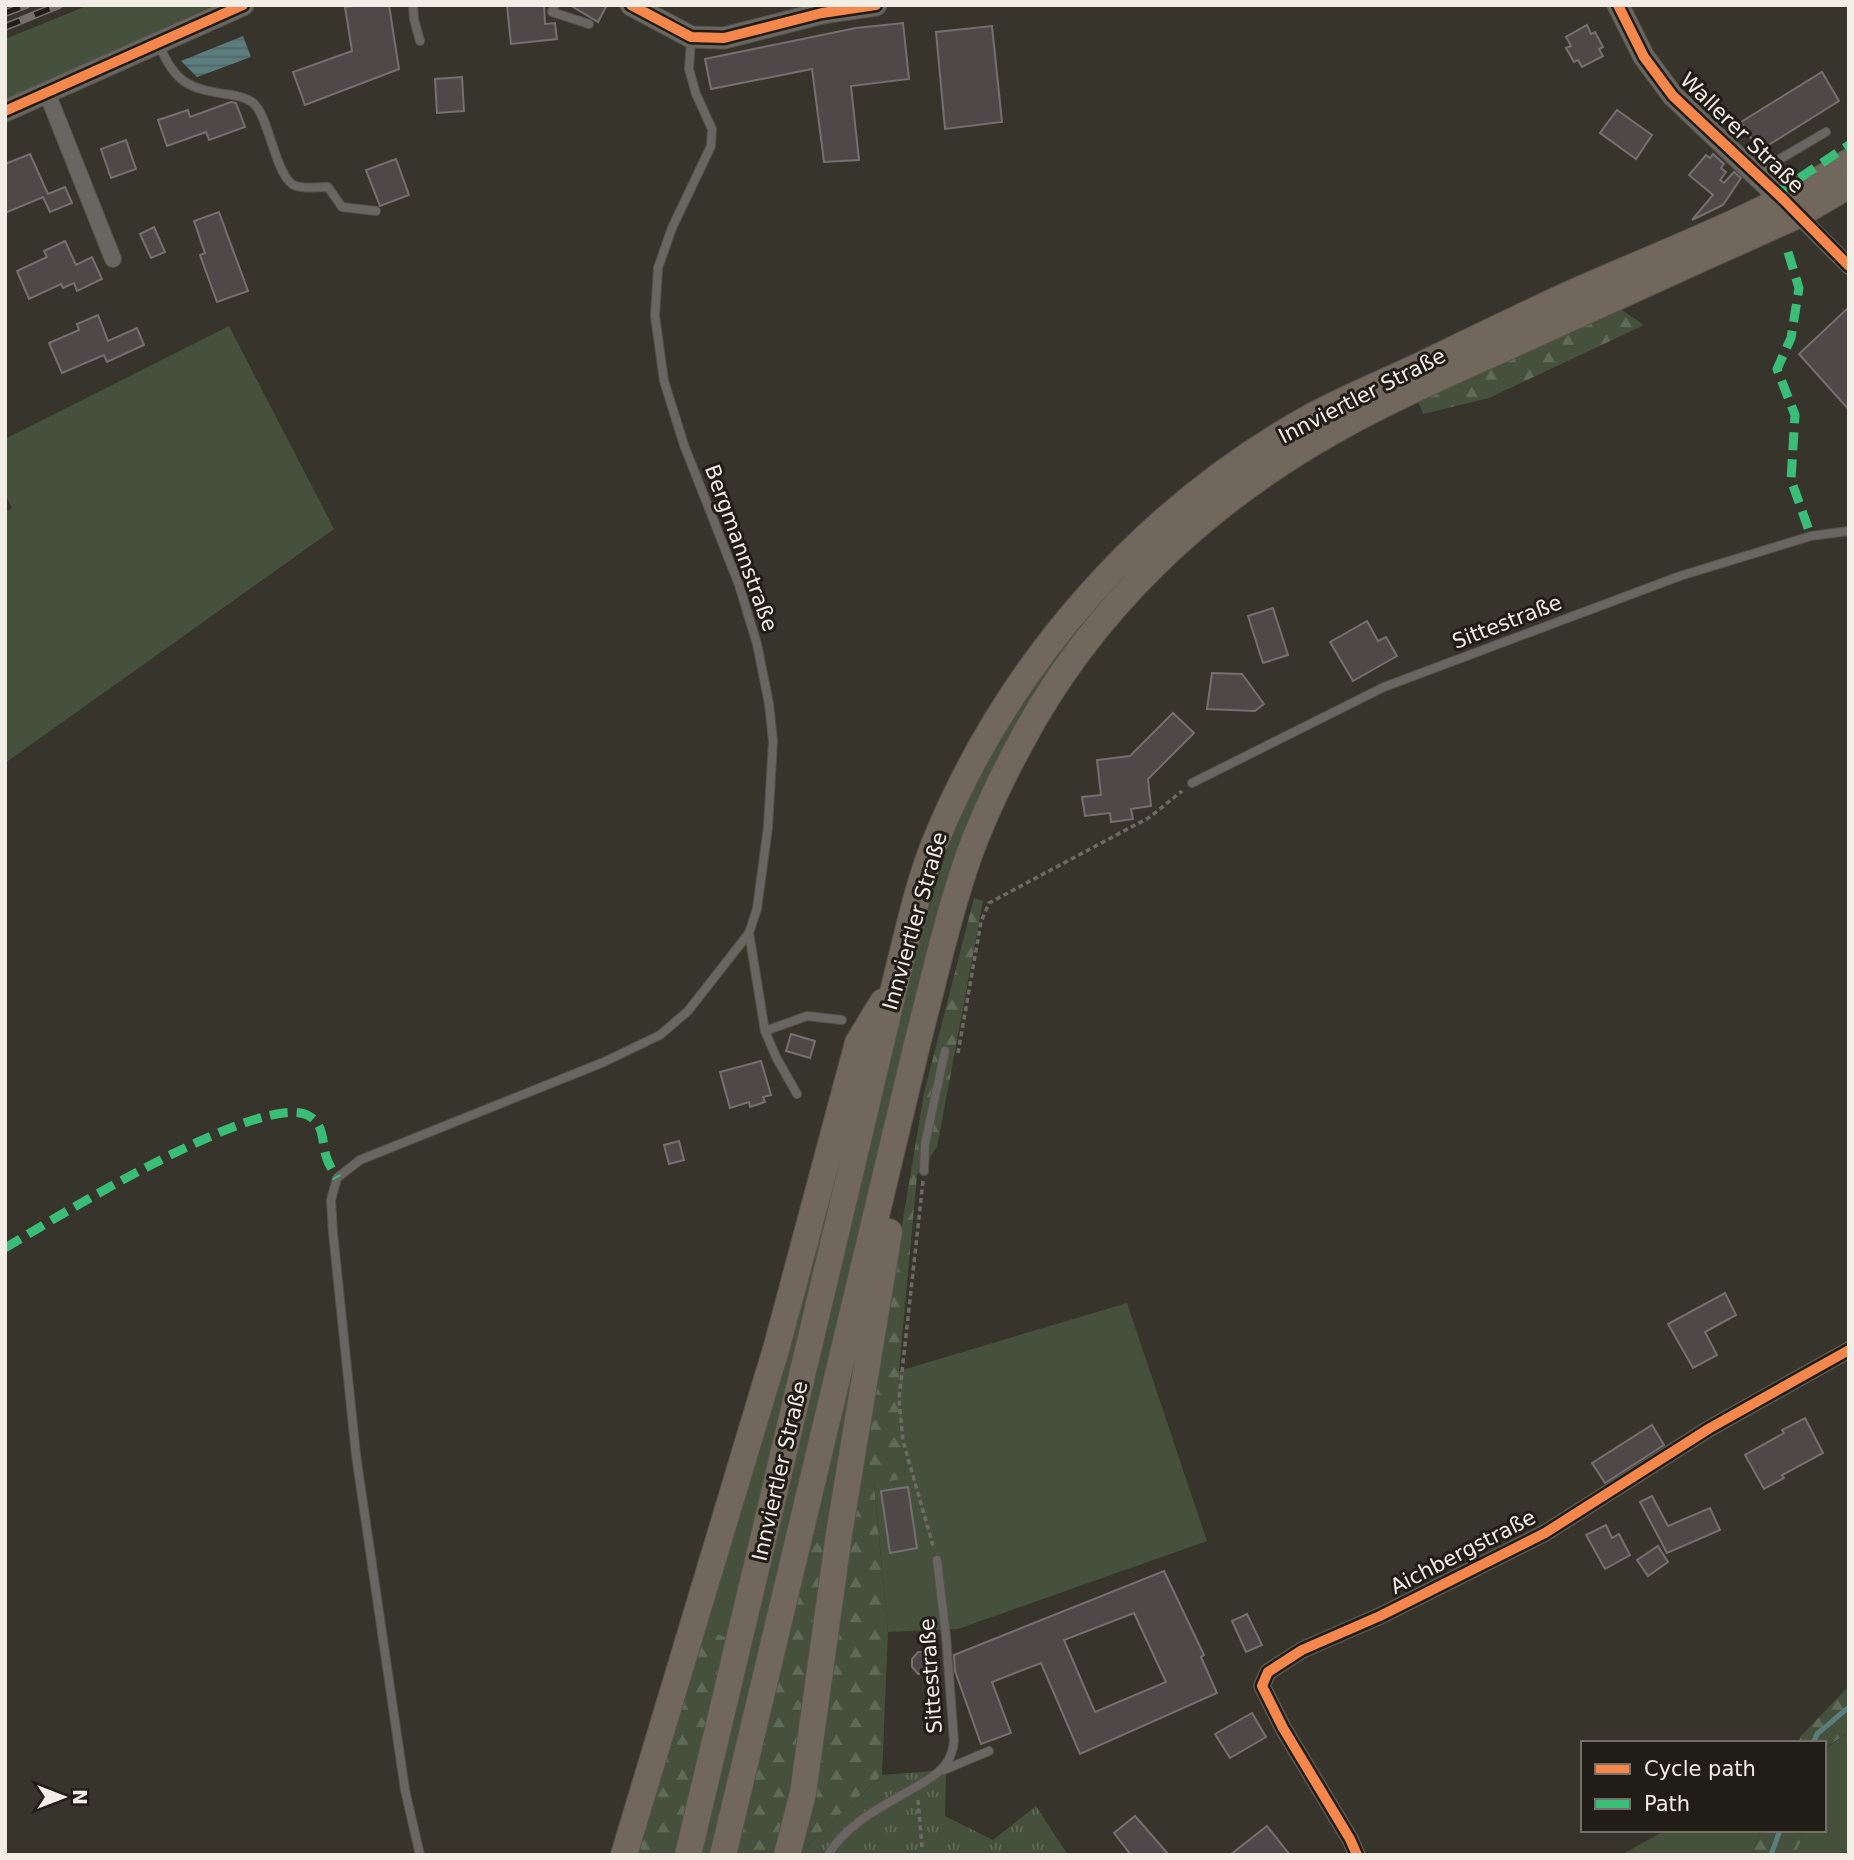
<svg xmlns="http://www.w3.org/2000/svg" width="1854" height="1860" font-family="'DejaVu Sans',sans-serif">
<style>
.green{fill:#45513c}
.forest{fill:url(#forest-firs)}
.park{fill:url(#park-tufts)}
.water{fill:url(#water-rules)}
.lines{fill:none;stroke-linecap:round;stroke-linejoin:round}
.stream{stroke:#5b7d7e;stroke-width:5}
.building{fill:#4e4849;stroke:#74706f;stroke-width:2;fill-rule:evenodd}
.service-casing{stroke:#55524b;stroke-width:10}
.minor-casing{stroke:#55524b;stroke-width:18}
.tertiary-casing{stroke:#55524b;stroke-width:23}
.primary-casing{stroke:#55524b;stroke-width:28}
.path{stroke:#6d6a64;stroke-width:3.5;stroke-dasharray:5 3.5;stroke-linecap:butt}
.service{stroke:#696560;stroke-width:8}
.minor{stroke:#696560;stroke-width:16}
.tertiary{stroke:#696560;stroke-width:21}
.primary{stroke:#71675d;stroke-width:26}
.rail-casing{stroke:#727069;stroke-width:8}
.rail{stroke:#201d17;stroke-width:5;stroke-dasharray:16;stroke-linecap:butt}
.quiet{stroke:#3abd76;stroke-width:9;stroke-dasharray:18 9;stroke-linecap:butt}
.cycleway-casing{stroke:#201d17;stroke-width:15}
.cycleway{stroke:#f5874c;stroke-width:10}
.labels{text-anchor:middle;stroke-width:6;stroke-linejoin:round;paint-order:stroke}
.street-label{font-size:21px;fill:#f2ede5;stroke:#201d17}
</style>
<defs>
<pattern id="forest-firs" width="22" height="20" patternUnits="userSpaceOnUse" patternTransform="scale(1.75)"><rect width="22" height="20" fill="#45513c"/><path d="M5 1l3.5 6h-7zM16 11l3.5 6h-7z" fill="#606a58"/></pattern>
<pattern id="park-tufts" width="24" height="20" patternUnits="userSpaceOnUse" patternTransform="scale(1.75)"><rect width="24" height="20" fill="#45513c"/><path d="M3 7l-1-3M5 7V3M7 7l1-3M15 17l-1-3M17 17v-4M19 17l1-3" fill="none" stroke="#606a58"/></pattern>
<pattern id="water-rules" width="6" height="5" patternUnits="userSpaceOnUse" patternTransform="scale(1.75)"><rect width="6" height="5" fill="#5b7d7e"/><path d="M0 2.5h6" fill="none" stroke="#536564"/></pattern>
</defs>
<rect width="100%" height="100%" fill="#37342c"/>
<g class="green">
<polygon points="89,5 214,5 5,101 5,39"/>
<polygon points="229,326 334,529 5,763 5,513 12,508 5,494 5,439"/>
<polygon points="1125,571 967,825 931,933 712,1855 699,1855 921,931 956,823 1004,730 1061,644"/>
<polygon points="841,1145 847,1147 728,1638 702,1628"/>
<polygon points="868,1288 833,1534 811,1531"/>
<polygon points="1127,1303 1207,1541 958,1629 888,1632 874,1483 906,1477 899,1371"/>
<polygon points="1849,1732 1849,1855 1795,1855 1805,1830 1824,1830 1824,1756 1828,1747"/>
<polygon points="1666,1830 1761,1830 1751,1855 1621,1855"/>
</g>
<g class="forest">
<polygon points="1620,309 1644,325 1489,398 1423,414 1418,401"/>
<polygon points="974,898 983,901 937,1147 917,1175 899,1371 906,1478 874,1484 888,1632 882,1775 797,1855 924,1093"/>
<polygon points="811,1531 833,1534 791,1786 776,1855 736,1855"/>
<polygon points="702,1628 728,1638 674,1855 634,1855"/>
<polygon points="1849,1686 1849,1732 1828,1746 1824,1756 1824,1743 1798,1743 1801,1736"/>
<polygon points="1761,1830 1805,1830 1795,1855 1751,1855"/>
</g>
<polygon class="park" points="946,1770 945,1816 993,1840 1036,1806 1068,1855 797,1855 882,1775"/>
<polygon class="water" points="243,36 251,57 197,77 181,61"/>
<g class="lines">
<g class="stream">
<polyline points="1813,1743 1817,1734 1849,1707"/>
<polyline points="1771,1855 1780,1830"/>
</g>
</g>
<g class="building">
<polygon points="358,5 389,5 399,69 305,105 293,72 352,51 345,7"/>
<polygon points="507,5 544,5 545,24 555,23 557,39 511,44"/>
<polygon points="570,5 607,5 598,22"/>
<polygon points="903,23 909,79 851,86 859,160 824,162 812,69 711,89 705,59 856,28"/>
<polygon points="1587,25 1591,34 1595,32 1603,47 1599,49 1603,56 1582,67 1578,60 1574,62 1566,48 1571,46 1566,37"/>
<polygon points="992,26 1002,122 945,129 936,32"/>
<polygon points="1822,72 1839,101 1759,151 1741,122"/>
<polygon points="462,77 464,111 437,113 435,79"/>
<polygon points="231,102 236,103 245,127 209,140 206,132 167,146 158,120 188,110 190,117"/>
<polygon points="1617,110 1652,135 1636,159 1600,133"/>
<polygon points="126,140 136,169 111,178 101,149"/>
<polygon points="30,154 48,194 65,187 72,203 50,212 43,197 5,213 5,164"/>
<polygon points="1713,154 1724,164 1721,168 1726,172 1720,180 1724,183 1734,172 1741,178 1723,205 1692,220 1713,195 1689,175 1706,155 1710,158"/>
<polygon points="396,159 409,195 380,206 366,170"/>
<polygon points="219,212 248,291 217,302 200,255 205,253 194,221"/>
<polygon points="154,227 165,252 151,258 140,234"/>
<polygon points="65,241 76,265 92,257 102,279 77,291 74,283 63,288 61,284 29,299 17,271 47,257 44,251"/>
<polygon points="1849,307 1849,410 1799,354"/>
<polygon points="98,315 108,341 137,328 144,345 107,362 104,355 62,373 49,343 79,330 77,324"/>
<polygon points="1273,608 1288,655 1263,663 1248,616"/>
<polygon points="1367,621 1378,641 1386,637 1397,656 1353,681 1330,642"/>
<polygon points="1212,673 1242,674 1264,704 1255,711 1207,709"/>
<polygon points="1173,713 1194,733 1148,779 1151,806 1131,809 1133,819 1111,822 1110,813 1085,816 1082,797 1101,795 1097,760 1130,756"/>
<polygon points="791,1034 815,1041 810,1058 786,1051"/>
<polygon points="761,1061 771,1095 763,1097 765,1102 750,1107 749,1102 730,1108 720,1072"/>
<polygon points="679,1141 684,1160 669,1164 664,1145"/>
<polygon points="1725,1293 1736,1315 1705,1332 1717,1355 1693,1368 1668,1324"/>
<polygon points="1805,1418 1823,1453 1782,1475 1784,1478 1764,1489 1745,1455 1784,1433 1782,1430"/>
<polygon points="1652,1425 1664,1445 1605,1483 1592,1463"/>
<polygon points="908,1487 917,1548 890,1553 881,1491"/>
<polygon points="1652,1496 1668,1526 1710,1508 1720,1530 1667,1553 1640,1502"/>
<polygon points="1606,1525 1612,1538 1619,1534 1630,1555 1605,1569 1586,1535"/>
<polygon points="1658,1546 1668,1562 1648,1576 1637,1560"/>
<path d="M 1164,1571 L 1204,1655 L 1201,1657 L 1217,1693 L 1080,1754 L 1041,1663 L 992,1682 L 1011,1733 L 981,1744 L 955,1671 L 954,1655 ZM 1134,1613 L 1166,1682 L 1095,1712 L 1064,1640 Z"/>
<polygon points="1247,1614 1262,1645 1246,1652 1232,1621"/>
<polygon points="918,1652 926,1652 937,1663 927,1673 918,1674 912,1667 912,1659"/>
<polygon points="1252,1713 1266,1737 1230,1758 1215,1734"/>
<polygon points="1135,1816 1169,1855 1131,1855 1114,1833"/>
<polygon points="1267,1826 1290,1855 1230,1855"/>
</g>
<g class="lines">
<g class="service-casing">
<g id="service">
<polyline points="413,5 414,19 420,41"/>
<polyline points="555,5 552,12 589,24"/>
<path d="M 159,44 C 175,85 191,89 232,95 C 241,97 251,99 256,106 C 270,122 277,181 296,186 C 305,189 318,187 328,187 L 342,207 L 376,211"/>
<polyline points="1756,173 1826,132"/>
<polyline points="1192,783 1384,687 1680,576 1811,536 1849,531"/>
<polyline points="749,933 765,1031 776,1057 797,1094"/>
<polyline points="765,1031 807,1016 842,1020"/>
<polyline points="924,1171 925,1144 945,1051"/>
<polyline points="944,1770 989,1751"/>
<polyline points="420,1855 405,1790 356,1455 333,1233 331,1200 337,1178 360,1160 604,1062 660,1035 688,1011 749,933 757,909 768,827 773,741 769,704 757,644 739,585 684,445 664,381 655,316 658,268 672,228 711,146 712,129 696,94 689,69 691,40"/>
<path d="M 828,1855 C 852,1816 896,1801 932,1777 C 946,1767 952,1758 954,1741 L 946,1636 L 937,1560"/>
</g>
</g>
<g class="minor-casing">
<g id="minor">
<polyline points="47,93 113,259"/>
<polyline points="1798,215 1849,266"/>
<polyline points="1357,1855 1350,1839 1283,1728 1262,1686 1268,1672 1302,1650 1380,1616 1545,1533 1710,1428 1849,1350"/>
</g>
</g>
<g class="tertiary-casing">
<g id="tertiary">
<polyline points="631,5 691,37 724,38 822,13 876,5"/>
<polyline points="1618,5 1644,57 1673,96 1792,209"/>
<polyline points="5,111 243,5"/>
</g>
</g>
<g class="primary-casing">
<g id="primary">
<polyline points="624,1855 777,1346 858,1043 883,1002"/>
<path d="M 688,1855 L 896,980 C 908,933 918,884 936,840 C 1009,663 1143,510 1311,417 C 1344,399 1379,385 1413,369 C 1465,344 1516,319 1568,295 C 1662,253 1761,217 1849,162"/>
<path d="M 723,1855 L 918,1040 C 934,979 948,915 969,855 C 983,817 1001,779 1020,744 C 1090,611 1202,505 1333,431 C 1396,395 1464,367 1529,337 C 1619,296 1708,255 1798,215 L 1849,185"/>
<polyline points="787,1855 803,1793 839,1534 889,1232"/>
</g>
</g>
<g class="path">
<polyline points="958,1053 981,922 989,903 1150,817 1182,791"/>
<polyline points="923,1181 899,1399 903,1441 934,1549"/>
<polyline points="918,1800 922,1847"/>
</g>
<use href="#service" class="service"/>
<use href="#minor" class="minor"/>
<use href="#tertiary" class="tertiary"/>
<use href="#primary" class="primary"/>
<g class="rail-casing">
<g id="rail">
<polyline points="5,13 26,5"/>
<polyline points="5,27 59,5"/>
</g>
</g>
<use href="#rail" class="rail"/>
<g class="quiet">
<polyline points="1777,193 1849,145"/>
<polyline points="1788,252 1799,288 1791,338 1777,369 1795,415 1791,480 1811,536"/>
<path d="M 5,1248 C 52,1220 264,1089 309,1116 C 326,1126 321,1143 327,1159 C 329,1165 333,1171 337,1178"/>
</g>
<g class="cycleway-casing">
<g id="cycleway">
<polyline points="631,5 691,37 724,38 822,13 876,5"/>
<polyline points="1618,5 1644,57 1673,96 1784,200 1849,266"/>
<polyline points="5,111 243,5"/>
<polyline points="1357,1855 1350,1839 1283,1728 1262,1686 1268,1672 1302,1650 1380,1616 1545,1533 1710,1428 1849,1350"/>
</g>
</g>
<use href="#cycleway" class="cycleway"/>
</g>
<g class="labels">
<g class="street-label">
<text transform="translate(1742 133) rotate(44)" y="7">Wallerer Straße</text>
<text transform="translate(1362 396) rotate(-27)" y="7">Innviertler Straße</text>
<text transform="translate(741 548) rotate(70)" y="7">Bergmannstraße</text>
<text transform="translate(1507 622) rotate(-21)" y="7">Sittestraße</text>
<text transform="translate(915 921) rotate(-74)" y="7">Innviertler Straße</text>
<text transform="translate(780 1471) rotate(-77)" y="7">Innviertler Straße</text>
<text transform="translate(1463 1552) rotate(-27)" y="7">Aichbergstraße</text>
<text transform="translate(931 1676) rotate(-94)" y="7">Sittestraße</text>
</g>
</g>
<rect width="1854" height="1860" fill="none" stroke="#f2ede5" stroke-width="14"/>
<rect x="1581" y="1741" width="245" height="91" fill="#201d17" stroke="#747069" stroke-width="2"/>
<rect x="1595" y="1764" width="35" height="10" fill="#f5874c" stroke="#747069" stroke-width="2"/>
<text x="1644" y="1776" font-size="21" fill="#f2ede5">Cycle path</text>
<rect x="1595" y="1799" width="35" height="10" fill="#3abd76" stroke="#747069" stroke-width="2"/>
<text x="1644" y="1811" font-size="21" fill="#f2ede5">Path</text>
<g transform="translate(63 1797) rotate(90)" stroke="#201d17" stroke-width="5" paint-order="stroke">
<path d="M0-5L12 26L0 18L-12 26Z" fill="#f2ede5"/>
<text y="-10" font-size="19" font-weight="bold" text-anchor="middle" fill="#f2ede5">N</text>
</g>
</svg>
